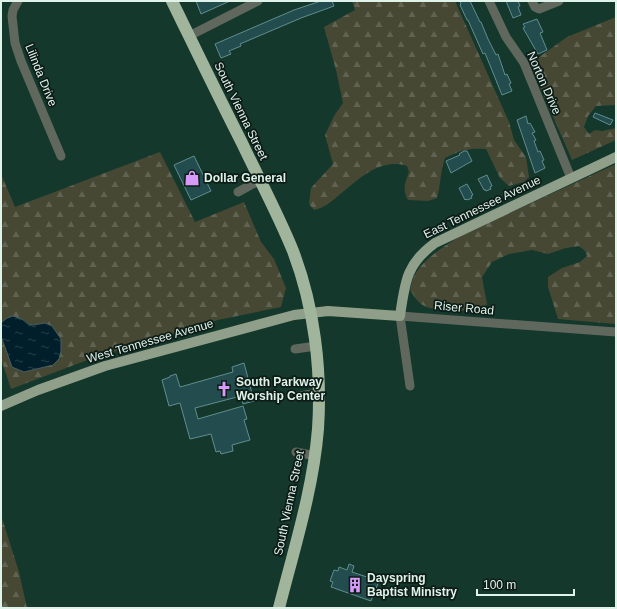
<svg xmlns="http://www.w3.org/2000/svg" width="617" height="609" font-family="Arial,sans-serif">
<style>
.forest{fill:url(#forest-firs)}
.water{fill:url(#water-ripples);stroke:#435f64}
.building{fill:#224c4d;stroke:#628d8e}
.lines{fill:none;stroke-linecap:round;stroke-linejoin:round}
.minor{stroke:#60685e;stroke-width:9}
.major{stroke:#8f9f8a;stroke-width:10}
.highway{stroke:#a1b59c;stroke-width:12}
.labels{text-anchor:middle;stroke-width:3.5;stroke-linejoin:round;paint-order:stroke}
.street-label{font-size:12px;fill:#dff3eb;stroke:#0d1c16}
.poi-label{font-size:12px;font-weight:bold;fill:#dff3eb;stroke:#0d1c16;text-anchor:start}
</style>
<defs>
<pattern id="forest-firs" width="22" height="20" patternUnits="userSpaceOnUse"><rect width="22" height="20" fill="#464833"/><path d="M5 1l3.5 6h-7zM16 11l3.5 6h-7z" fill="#606351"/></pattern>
<pattern id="water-ripples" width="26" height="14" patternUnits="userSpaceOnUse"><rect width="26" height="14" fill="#001f2a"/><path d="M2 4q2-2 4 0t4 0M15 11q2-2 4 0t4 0" fill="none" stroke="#254049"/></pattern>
</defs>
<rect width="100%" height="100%" fill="#14382c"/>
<g class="forest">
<path d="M 352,1 L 455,1 L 509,122 L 514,140 L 526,157 L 529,177 L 524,182 L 509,186 L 500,178 L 486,149 C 469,148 461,150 445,158 C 440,171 441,184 437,198 L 428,201 L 408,200 C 402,189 405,183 409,172 L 407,166 C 375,156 351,188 328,204 C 324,207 318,209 314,210 L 309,204 L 311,188 L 333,164 L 325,135 L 334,116 L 343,103 L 336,70 L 324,27 L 355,10 Z"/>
<polygon points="616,17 616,105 596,106 588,116 584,127 589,134 595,130 602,131 616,128 616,140 572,160 531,66 535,60 567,37"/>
<path d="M 160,152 L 195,222 L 244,202 L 261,242 L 274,259 L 286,288 L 281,307 L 218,320 L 90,359 L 11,389 L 1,359 L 1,336 L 6,349 L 39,324 C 27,326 31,323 22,319 C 15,316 6,319 1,323 L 1,174 L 15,207 Z"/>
<path d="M 616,164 L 616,324 L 558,319 L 548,287 L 548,277 L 562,268 L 580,262 L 587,256 L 585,251 L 579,246 L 566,248 L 548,254 L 532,250 L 509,254 L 492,262 L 482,277 L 487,304 L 482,310 C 468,311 430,313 420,303 C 416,300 413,294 410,290 C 411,286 412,281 413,278 C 422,259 446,245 462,235 Z"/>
<polygon points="1,515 19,572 27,608 1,608"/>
</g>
<polygon class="water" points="13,316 22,319 28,324 33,325 45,323 52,326 61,339 61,351 59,359 53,365 24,372 12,367 1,336 1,323 7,318"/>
<g class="building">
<polygon points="196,1 230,1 201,14"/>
<polygon points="321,1 332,1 334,6 301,18 240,44 241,46 229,51 231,54 221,58 215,44 294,10"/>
<polygon points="460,1 470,1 480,22 481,22 488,39 496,55 498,54 505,75 507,74 511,83 509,84 512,91 502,95 485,53 483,54 468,20 467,20 460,5 461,4"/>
<polygon points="506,1 518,1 520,6 518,7 521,15 513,18"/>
<polygon points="537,19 543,32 540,33 547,50 538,54 523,28 525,27 523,24"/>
<polygon points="595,113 613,120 610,125 593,117"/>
<polygon points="526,116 528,124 530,123 535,132 532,133 536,140 534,141 538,152 540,151 544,160 542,161 545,168 535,173 517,120"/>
<polygon points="464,151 467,151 472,161 451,173 446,161 460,155 459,154"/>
<polygon points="194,156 211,191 191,200 174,165"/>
<polygon points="487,175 492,186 490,187 491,189 486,191 486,190 484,190 478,179"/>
<polygon points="467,184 473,195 471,196 472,198 467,200 466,199 465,200 459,188"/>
<polygon points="244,363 254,401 243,404 241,396 195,408 198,419 243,406 247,419 244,420 250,440 232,445 233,451 221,454 220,451 216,452 211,434 190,439 180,403 169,406 162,380 170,377 170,376 176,374 180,387 233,372 232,367"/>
<polygon points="349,564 354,566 352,572 379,581 371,601 331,587 333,582 330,581 334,570 338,571 339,567 347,570"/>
</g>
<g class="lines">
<g class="minor">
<polyline points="18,1 13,10 12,16 15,43 21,61 61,156"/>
<polyline points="489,1 506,37 524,63 571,178"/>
<polyline points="532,1 535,7 539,9 559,1"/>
<polyline points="189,36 258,1"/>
<polyline points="238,192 260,180"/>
<polyline points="295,349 316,346"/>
<polyline points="410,386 400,316 616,332"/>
<polyline points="299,396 319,393"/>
<polyline points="296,452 315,456"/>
</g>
<path class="major" d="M 1,406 L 38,390 L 105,366 L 294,315 L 328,311 L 400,316 C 405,282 406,264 435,243 L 616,157"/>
<path class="highway" d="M 172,1 C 195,48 218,96 242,143 C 259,179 278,214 293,251 C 314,306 322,369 318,429 C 313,490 294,549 279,608"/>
</g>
<defs>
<g id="shop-bare" transform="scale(1.2)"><path d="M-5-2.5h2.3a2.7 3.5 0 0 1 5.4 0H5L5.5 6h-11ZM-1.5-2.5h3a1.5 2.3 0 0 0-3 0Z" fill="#d89af8" stroke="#0d1c16" stroke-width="2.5" paint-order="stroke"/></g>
<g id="church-bare" transform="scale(1.2)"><path d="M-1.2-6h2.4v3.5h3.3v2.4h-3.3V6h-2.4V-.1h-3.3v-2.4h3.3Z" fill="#d89af8" stroke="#0d1c16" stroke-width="2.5" paint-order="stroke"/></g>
<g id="building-bare" transform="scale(1.2)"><path d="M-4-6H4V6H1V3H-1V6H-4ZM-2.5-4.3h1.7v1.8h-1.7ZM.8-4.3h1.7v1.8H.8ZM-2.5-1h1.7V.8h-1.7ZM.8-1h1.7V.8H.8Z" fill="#d89af8" stroke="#0d1c16" stroke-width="2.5" paint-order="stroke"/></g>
</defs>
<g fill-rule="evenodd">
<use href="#shop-bare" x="192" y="178"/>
<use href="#church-bare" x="224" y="389"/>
<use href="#building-bare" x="355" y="585"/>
</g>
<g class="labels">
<g class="street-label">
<text transform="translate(41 75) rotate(68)" y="4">Lilinda Drive</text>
<text transform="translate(544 83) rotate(66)" y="4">Norton Drive</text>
<text transform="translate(241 111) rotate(64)" y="4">South Vienna Street</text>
<text transform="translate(482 207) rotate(-26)" y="4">East Tennessee Avenue</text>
<text transform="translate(464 308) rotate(5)" y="4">Riser Road</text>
<text transform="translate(150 341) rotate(-16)" y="4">West Tennessee Avenue</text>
<text transform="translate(289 503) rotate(-78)" y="4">South Vienna Street</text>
</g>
<g class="poi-label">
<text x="204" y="182">Dollar General</text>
<text x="236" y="386">South Parkway<tspan x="236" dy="14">Worship Center</tspan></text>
<text x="367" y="582">Dayspring<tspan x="367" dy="14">Baptist Ministry</tspan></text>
</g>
</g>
<rect width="617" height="609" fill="none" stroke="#dff3eb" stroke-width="4"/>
<path d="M477 589v6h97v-6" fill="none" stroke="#dff3eb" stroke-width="2"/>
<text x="483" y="589" font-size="12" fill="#dff3eb" stroke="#0d1c16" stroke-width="3" paint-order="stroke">100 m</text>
</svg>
